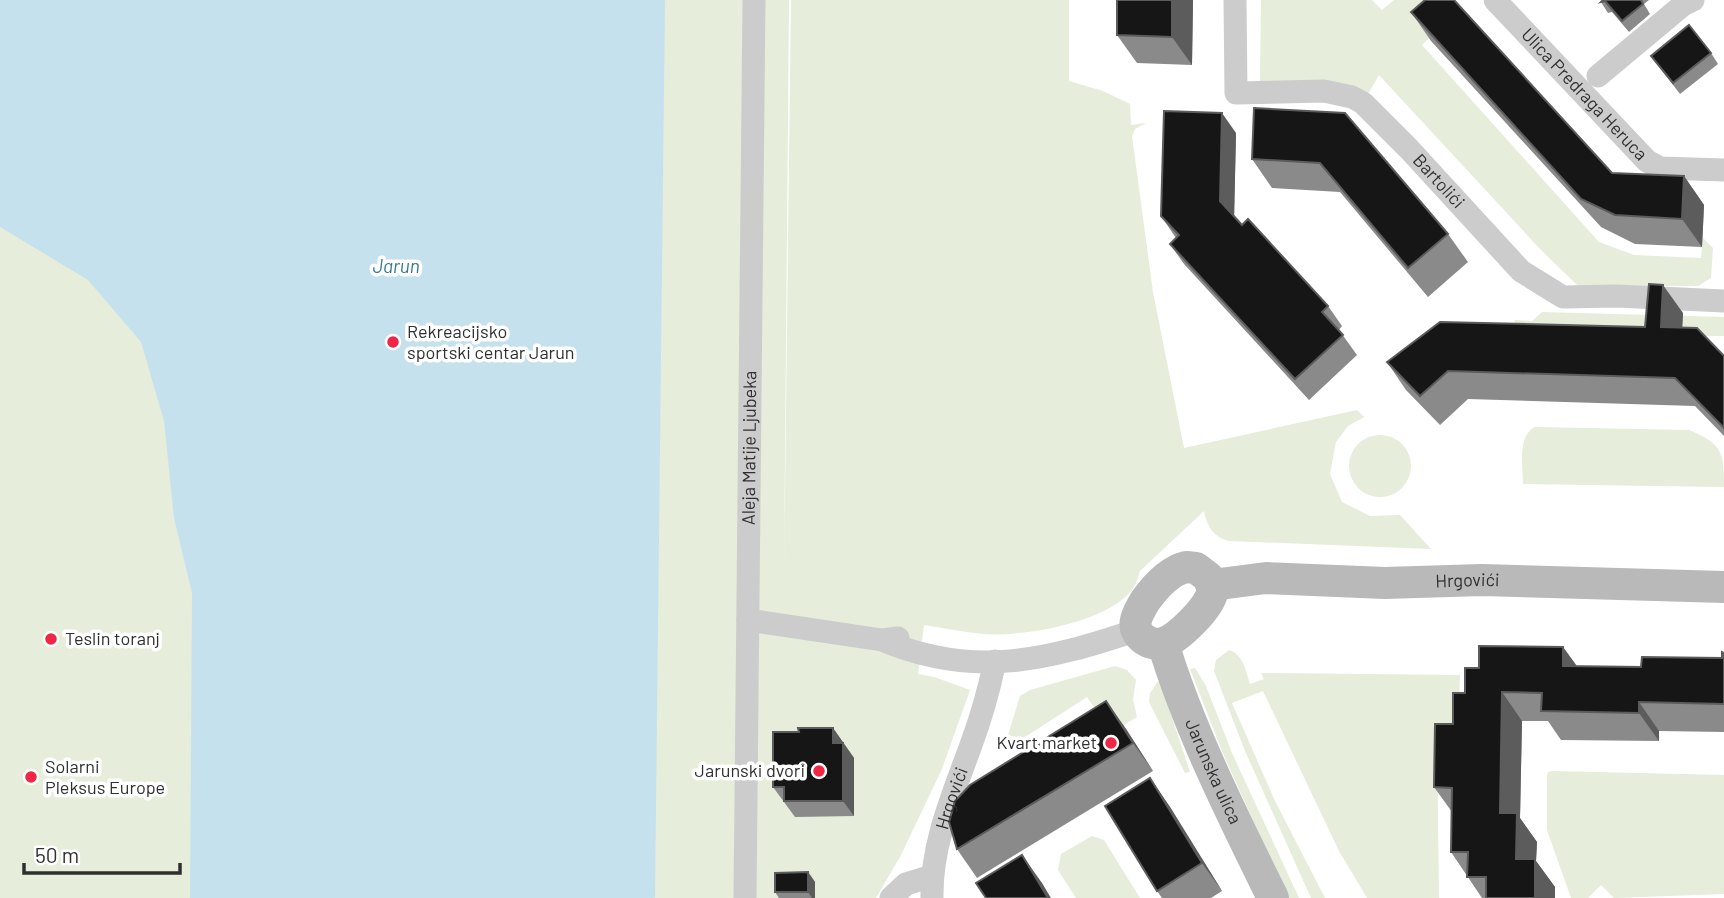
<svg xmlns="http://www.w3.org/2000/svg" width="1724" height="898" font-family="Barlow,sans-serif">
<style>
.green{fill:#e6eddb}
.water{fill:#c6e1ee}
.lines{fill:none;stroke-linecap:round;stroke-linejoin:round}
.street{stroke:#ccc;stroke-width:23}
.secondary{stroke:#b9b9b9;stroke-width:32}
.wall{fill:#8a8a8a}
.shaded-wall{fill:#5c5c5c}
.building{fill:#161616;stroke:#5c5c5c;stroke-width:2}
.poi-dot{fill:#f02644;stroke:#fff;stroke-width:2.5}
.labels{text-anchor:middle;stroke-width:7;stroke-linejoin:round;paint-order:stroke}
.street-label{font-size:18px;fill:#2f2f2f;stroke:#fff}
.poi-label{font-size:18px;fill:#2f2f2f;stroke:#fff;text-anchor:start}
.water-label{font-size:19px;font-style:italic;fill:#377896;stroke:#fff}
</style>
<rect width="100%" height="100%" fill="#fff"/>
<g class="green">
<path d="M 0,0 L 789,0 L 784,576 L 791,0 L 1069,0 L 1069,81 L 1103,91 L 1130,104 L 1131,125 L 1146,123 L 1135,129 L 1132,136 L 1153,292 L 1184,448 L 1357,410 L 1364,417 L 1348,426 L 1336,442 L 1330,474 L 1342,502 L 1370,516 L 1400,515 L 1431,549 L 1229,541 C 1213,537 1207,526 1204,511 L 1140,571 C 1138,578 1136,585 1131,591 C 1105,623 1023,637 983,634 C 964,632 944,628 924,625 L 918,674 L 934,677 L 970,690 L 942,769 L 901,855 L 876,898 L 0,898 Z"/>
<polygon points="1261,0 1372,0 1382,10 1394,0 1451,0 1459,9 1422,45 1599,242 1634,255 1701,258 1703,238 1713,248 1711,278 1698,286 1578,286 1541,250 1379,75 1367,96 1260,81"/>
<polygon points="1542,312 1724,317 1724,336 1522,335 1513,328 1515,320 1532,321"/>
<path d="M 1535,427 L 1689,430 C 1723,444 1724,453 1724,487 L 1523,484 C 1523,466 1517,436 1535,427 Z"/>
<circle cx="1380" cy="466" r="31"/>
<path d="M 1229,650 C 1243,654 1246,671 1250,684 L 1264,679 L 1261,673 L 1460,675 L 1458,733 L 1437,734 L 1439,898 L 1367,898 L 1339,851 L 1263,691 L 1232,703 L 1275,801 L 1325,898 L 1311,898 L 1245,751 L 1214,671 L 1216,660 Z"/>
<polygon points="1115,666 1127,670 1136,680 1133,700 1137,717 1104,737 1105,724 1087,697 1022,739 1008,735 1020,696 1030,690"/>
<polygon points="1195,668 1206,686 1232,753 1299,898 1288,898 1285,891 1224,756 1190,669"/>
<polygon points="1158,681 1161,685 1190,772 1185,773 1149,702 1150,693"/>
<polygon points="1553,771 1724,775 1724,894 1614,898 1601,885 1588,898 1571,898 1547,830 1547,777 1548,772"/>
<polygon points="1092,836 1104,840 1140,898 1076,898 1058,870 1061,854"/>
</g>
<polygon class="water" points="0,0 665,0 655,898 190,898 192,593 174,518 164,421 141,342 88,280 0,227"/>
<g class="lines">
<g class="street">
<path id="s1" d="M 1235,0 L 1236,93 L 1324,91 L 1352,97 L 1363,103 L 1409,149 L 1521,271 L 1563,297 L 1617,296 L 1724,301"/>
<path id="s2" d="M 1495,0 L 1647,161 L 1660,168 L 1724,170"/>
<polyline points="1598,76 1683,5 1693,0"/>
<polyline points="748,620 882,640 898,638"/>
<path d="M 882,640 C 973,679 1048,660 1137,630"/>
<path id="s3" d="M 745,898 L 754,0"/>
<polyline points="891,898 906,884 932,876"/>
<path id="s4" d="M 932,898 C 931,844 953,795 971,745 C 981,718 989,690 995,661"/>
</g>
<g class="secondary">
<path d="M 1186,567 L 1196,568 L 1208,577 C 1210,582 1213,587 1212,593 C 1209,608 1178,638 1164,643 C 1151,647 1132,636 1136,620 C 1137,615 1142,606 1145,601 C 1155,587 1170,571 1186,567 Z"/>
<path id="s5" d="M 1212,585 L 1266,578 L 1385,583 L 1482,580 L 1724,587"/>
<path id="s6" d="M 1163,643 C 1188,727 1234,819 1273,898"/>
</g>
</g>
<g class="wall">
<polygon points="1117,0 1193,0 1192,65 1137,63 1117,35"/>
<polygon points="1603,0 1649,0 1644,4 1650,14 1629,32 1612,12 1608,13 1601,2"/>
<polygon points="1411,12 1612,173 1684,176 1704,205 1702,247 1635,244 1601,227 1431,41"/>
<polygon points="1711,53 1718,64 1680,94 1651,56"/>
<polygon points="1345,113 1448,234 1468,262 1428,297 1340,192 1272,188 1252,159"/>
<polygon points="1236,133 1234,217 1328,306 1342,326 1339,330 1357,355 1309,400 1184,264 1170,244 1176,238 1161,216"/>
<polygon points="1683,313 1682,327 1724,356 1724,436 1695,406 1468,399 1440,425 1406,390 1387,362 1645,327"/>
<polygon points="1563,647 1577,666 1641,667 1722,658 1724,653 1724,732 1659,731 1659,741 1561,740 1548,721 1522,721 1520,818 1537,842 1536,861 1555,887 1555,898 1482,898 1451,852 1452,812 1434,787 1453,724 1465,693 1479,668"/>
<polygon points="1106,701 1126,729 1153,771 977,878 957,849"/>
<polygon points="833,728 854,758 854,816 795,817 773,787 799,732"/>
<polygon points="1150,778 1170,807 1222,891 1211,898 1162,898 1157,891"/>
<polygon points="808,872 815,882 815,898 779,898 775,892"/>
</g>
<g class="shaded-wall">
<polygon points="1172,0 1193,0 1192,65 1172,37"/>
<polygon points="1222,113 1236,133 1234,222 1220,201"/>
<polygon points="1684,176 1704,205 1702,247 1682,219"/>
<polygon points="1663,285 1683,313 1681,355 1661,327"/>
<polygon points="1563,647 1583,675 1563,666"/>
<polygon points="1502,692 1522,721 1520,818 1537,842 1536,861 1555,887 1555,898 1535,898 1516,859 1500,813"/>
<polygon points="1106,701 1126,729 1153,771 1133,743"/>
<polygon points="1639,702 1659,731 1659,741 1639,713"/>
<polygon points="833,728 854,758 854,816 843,801 833,743"/>
<polygon points="1150,778 1170,807 1222,891 1202,863"/>
<polygon points="1022,855 1042,883 1051,898 1048,898"/>
<polygon points="808,872 815,882 815,898 812,898 808,892"/>
</g>
<g class="building">
<polygon points="1117,0 1172,0 1172,37 1117,35"/>
<polygon points="1425,0 1454,0 1612,173 1684,176 1682,219 1615,215 1581,199 1411,12"/>
<polygon points="1603,0 1641,0 1643,4 1622,21 1605,1 1601,2"/>
<polygon points="1689,25 1711,53 1673,83 1651,56"/>
<polygon points="1254,108 1345,113 1448,234 1408,268 1320,163 1252,159"/>
<polygon points="1164,111 1222,113 1220,201 1242,225 1248,219 1328,306 1322,312 1343,335 1295,379 1170,244 1179,235 1161,216"/>
<polygon points="1649,284 1663,285 1661,327 1697,328 1724,356 1724,428 1675,378 1448,371 1420,396 1387,362 1440,322 1645,327"/>
<polygon points="1479,646 1563,647 1563,666 1641,667 1642,657 1722,658 1722,652 1724,653 1724,704 1639,702 1639,713 1541,711 1542,693 1502,692 1500,813 1517,813 1516,859 1535,859 1535,898 1486,898 1486,877 1467,877 1468,852 1451,852 1452,788 1434,787 1435,724 1453,724 1453,693 1465,693 1465,668 1479,668"/>
<polygon points="1106,701 1133,743 957,849 949,822 955,801 970,785"/>
<polygon points="798,728 833,728 833,743 843,743 843,801 784,801 784,787 773,787 773,732 799,732"/>
<polygon points="1150,778 1202,863 1157,891 1105,806"/>
<polygon points="1022,855 1048,898 986,898 976,883"/>
<polygon points="808,872 808,892 775,892 775,873"/>
</g>
<g class="poi-dot">
<circle cx="393" cy="342" r="7"/>
<circle cx="51" cy="639" r="7"/>
<circle cx="1111" cy="743" r="7"/>
<circle cx="819" cy="771" r="7"/>
<circle cx="31" cy="777" r="7"/>
</g>
<g class="labels">
<g class="street-label">
<text dy="6" stroke="none"><textPath href="#s2" startOffset="130">Ulica Predraga Heruca</textPath></text>
<text dy="6" stroke="none"><textPath href="#s1" startOffset="331">Bartolići</textPath></text>
<text dy="6" stroke="none"><textPath href="#s3" startOffset="450">Aleja Matije Ljubeka</textPath></text>
<text dy="6" stroke="none"><textPath href="#s5" startOffset="256">Hrgovići</textPath></text>
<text dy="6" stroke="none"><textPath href="#s6" startOffset="138">Jarunska ulica</textPath></text>
<text dy="6" stroke="none"><textPath href="#s4" startOffset="102">Hrgovići</textPath></text>
</g>
<g class="poi-label">
<text x="407" y="338">Rekreacijsko<tspan x="407" dy="21">sportski centar Jarun</tspan></text>
<text x="65" y="645">Teslin toranj</text>
<text x="1097" y="749" text-anchor="end">Kvart market</text>
<text x="45" y="773">Solarni<tspan x="45" dy="21">Pleksus Europe</tspan></text>
<text x="805" y="777" text-anchor="end">Jarunski dvori</text>
</g>
<g class="water-label">
<text x="396" y="273">Jarun</text>
</g>
</g>
<path d="M24 863v10h156v-10" fill="none" stroke="#2f2f2f" stroke-width="3.5"/>
<text x="35" y="863" font-size="21" fill="#2f2f2f" stroke="#ffffff" stroke-width="5" paint-order="stroke">50 m</text>
</svg>
